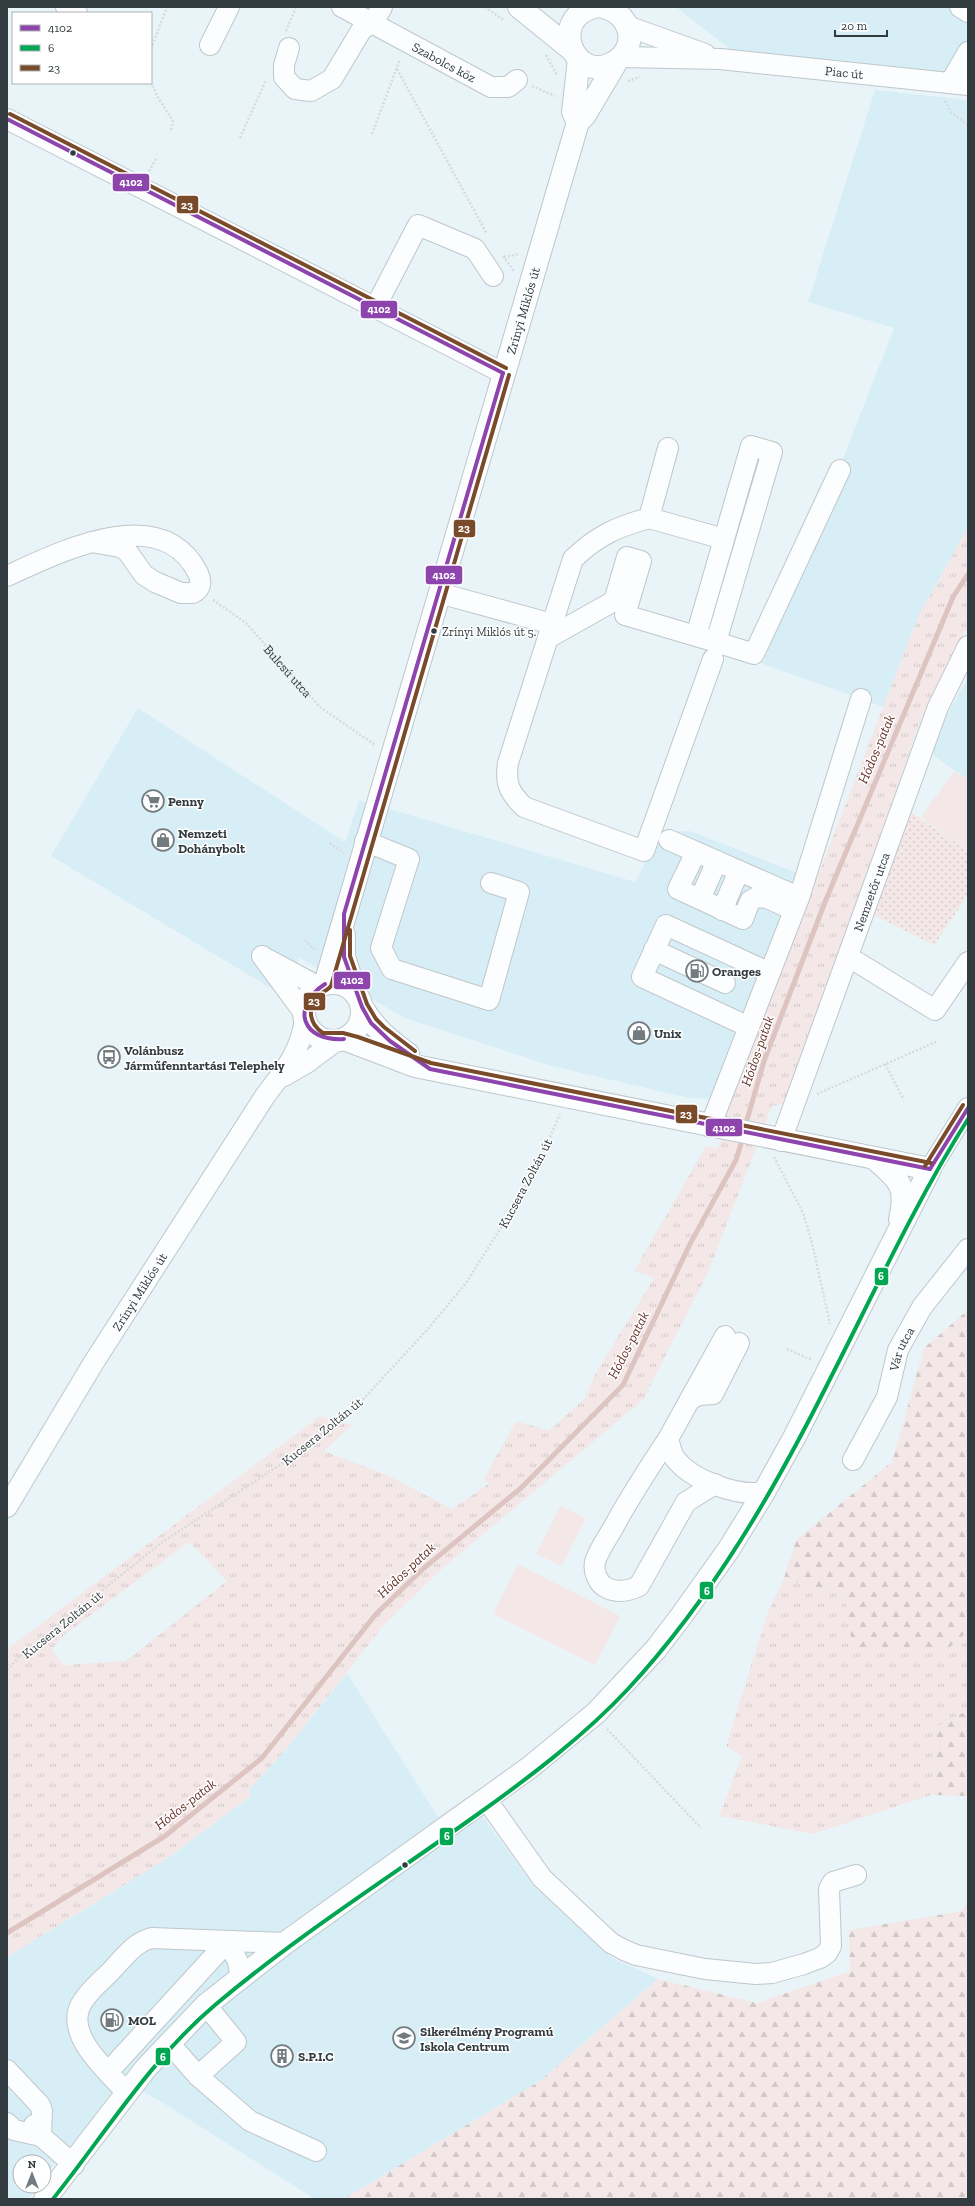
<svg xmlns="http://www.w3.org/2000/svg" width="975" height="2206" font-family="'Zilla Slab',serif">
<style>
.built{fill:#d8eef6}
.grass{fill:url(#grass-tufts);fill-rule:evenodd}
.forest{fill:url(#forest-firs)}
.park{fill:url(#park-dots)}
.pitch{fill:#f3e8e7}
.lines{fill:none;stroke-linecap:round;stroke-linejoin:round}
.stream{stroke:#ddc4c0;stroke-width:5}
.minor-casing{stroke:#bec7ca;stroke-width:22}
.major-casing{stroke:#bec7ca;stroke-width:24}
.path{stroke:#d8dadc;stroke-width:2.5;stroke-dasharray:2 2;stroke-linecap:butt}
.minor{stroke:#fcfdfe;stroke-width:20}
.major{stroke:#fcfdfe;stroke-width:22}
.bus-1-casing{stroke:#fff;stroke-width:7}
.bus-2-casing{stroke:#fff;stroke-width:7}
.bus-3-casing{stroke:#fff;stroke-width:7}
.bus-1{stroke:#8e44ad;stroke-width:4}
.bus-2{stroke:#00a651;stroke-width:4}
.bus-3{stroke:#7a4b2a;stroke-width:4}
.bus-dot{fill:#323b3f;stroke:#fff;stroke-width:1.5}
.labels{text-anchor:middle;stroke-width:3;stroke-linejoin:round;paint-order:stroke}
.bus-label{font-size:12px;fill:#323b3f;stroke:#fff;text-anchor:start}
.street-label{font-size:13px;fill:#323b3f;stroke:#fff}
.poi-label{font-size:13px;font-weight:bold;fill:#323b3f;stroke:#fff;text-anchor:start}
.water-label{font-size:14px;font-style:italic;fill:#663128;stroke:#fff}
.line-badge{stroke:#fff;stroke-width:1.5}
.badge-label{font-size:11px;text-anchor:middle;font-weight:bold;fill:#fff}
</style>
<defs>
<pattern id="grass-tufts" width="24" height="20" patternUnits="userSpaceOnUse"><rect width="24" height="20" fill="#f3e8e7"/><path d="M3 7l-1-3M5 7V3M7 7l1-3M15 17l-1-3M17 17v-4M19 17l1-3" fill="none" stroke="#d1c8c7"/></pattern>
<pattern id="forest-firs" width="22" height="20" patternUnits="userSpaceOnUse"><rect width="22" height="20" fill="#f3e8e7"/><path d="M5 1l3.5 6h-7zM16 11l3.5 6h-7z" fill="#d1c8c7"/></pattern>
<pattern id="park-dots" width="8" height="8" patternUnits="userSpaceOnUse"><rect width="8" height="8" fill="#f3e8e7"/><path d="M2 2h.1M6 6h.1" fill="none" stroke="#d1c8c7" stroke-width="1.8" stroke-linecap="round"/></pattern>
</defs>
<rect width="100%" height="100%" fill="#e9f4f8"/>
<g class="built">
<polygon points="676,7 968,7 968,91 754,68"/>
<polygon points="875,90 968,100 968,527 918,617 884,707 763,664 894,328 808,302"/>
<polygon points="968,678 968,780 932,754 945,718"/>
<polygon points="138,708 345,842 359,800 635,882 662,831 690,831 815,880 726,1099 689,1098 552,1066 405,1018 300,958 279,993 51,856"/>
<polygon points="347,1673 438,1817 468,1797 534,1886 612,1958 658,1979 540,2081 344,2199 315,2199 160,2101 129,2084 44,2176 44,2162 20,2162 20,2186 40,2186 27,2199 7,2199 7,1957 166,1859 251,1796 247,1791 288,1747"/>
</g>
<g class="grass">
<path d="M 968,527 L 968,628 L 960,639 L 922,716 L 786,1103 L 772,1106 L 710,1268 L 643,1400 L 443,1568 L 384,1625 L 288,1747 L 248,1791 L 251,1796 L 166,1859 L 7,1957 L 7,1649 L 320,1416 L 352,1425 L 324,1451 L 389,1476 L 452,1509 L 490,1483 L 483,1480 L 516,1421 L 549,1431 L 584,1399 L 597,1371 L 654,1278 L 634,1271 L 706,1146 L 718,1148 L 731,1100 L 918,617 ZM 189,1542 L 227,1581 L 126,1661 L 63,1665 L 52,1649 L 64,1635 Z"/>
<polygon points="784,1578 846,1597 950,1647 968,1631 968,1710 938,1726 931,1795 813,1834 719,1816 742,1756 726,1746 768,1612"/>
</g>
<g class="forest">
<polygon points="968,1310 968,1631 950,1647 852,1649 846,1597 784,1578 796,1540 892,1462 924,1348"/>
<polygon points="968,1710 968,1796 931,1795 938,1726"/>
<polygon points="968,1899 968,2199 344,2199 540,2081 658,1979 757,2003 850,1971 849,1930 962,1911"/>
</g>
<polygon class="park" points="911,812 968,851 968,895 934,945 874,915"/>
<g class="pitch">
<polygon points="954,771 968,780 968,851 921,817"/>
<polygon points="560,1506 586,1518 562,1566 536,1554"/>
<polygon points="518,1564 620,1616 595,1665 493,1614"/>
</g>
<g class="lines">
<g class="stream">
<polyline points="745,1127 764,1061 825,902 953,597 968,574"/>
<polyline points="7,1933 165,1836 262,1758 376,1614 424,1568 521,1488 623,1385 690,1244 736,1160 743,1137"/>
</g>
<g class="minor-casing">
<g id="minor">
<polyline points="66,7 77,13"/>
<path id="s2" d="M 342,7 L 491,87 L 508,87 L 517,80"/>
<polyline points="960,7 968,12"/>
<polyline points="627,26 705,54"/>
<polyline points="210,45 229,7"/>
<polyline points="289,48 284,65 284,77 295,89 311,91 332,79 362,29 373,23 382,7"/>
<path id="s3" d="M 622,57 L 720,59 L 968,85"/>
<polyline points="950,83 968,52"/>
<polyline points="7,119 503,373"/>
<polyline points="376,306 418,225 475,249 493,276"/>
<path d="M 668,448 L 649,518 C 617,527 598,535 573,559 L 508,763 C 505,784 509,792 524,807 L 644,851 L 713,659"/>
<polyline points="649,518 724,539"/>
<path d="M 7,576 C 60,552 161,500 198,573 C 202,582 201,589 193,593 L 181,593 L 155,582 L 144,575 L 127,551 L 120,547 L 91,542"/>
<polyline points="439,593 552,624"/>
<polyline points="548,638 614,601 627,557 641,561 625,615 716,642 772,452 751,446 696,636"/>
<polyline points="716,642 754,654 840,470"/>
<polyline points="669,840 796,896"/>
<polyline points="365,841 409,859 381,948 392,969 489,1000 519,892 491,883"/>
<polyline points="696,852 678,889 743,919 750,901 757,897 767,898 794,910"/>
<polyline points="700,899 717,861"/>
<polyline points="722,910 739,871"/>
<polyline points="654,950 725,983"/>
<polyline points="262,956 304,1013"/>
<polyline points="267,959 319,987"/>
<polyline points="857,962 935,1010 968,962"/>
<polyline points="749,1027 642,977 666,925 770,973"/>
<polyline points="284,1076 308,1062 336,1041"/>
<polyline points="710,1127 799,898 861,699"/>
<path id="s4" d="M 781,1141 L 938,707 L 968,646"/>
<polyline points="930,1169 968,1108"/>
<path d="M 725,1336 L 668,1439 C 670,1445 671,1451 674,1457 C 690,1480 738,1497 764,1492"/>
<polyline points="690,1399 700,1395 713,1394 739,1343"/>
<path d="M 668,1439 C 648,1469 629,1498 612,1530 C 606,1540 598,1551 595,1562 C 593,1572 598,1584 607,1588 C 618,1593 629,1591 639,1586 L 686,1502 L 715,1484"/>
<path id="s5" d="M 853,1460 L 887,1397 L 898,1350 L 922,1307 L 968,1249"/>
<path id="s6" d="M 7,1507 L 94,1362 L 265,1096 C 285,1069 299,1055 305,1020"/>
<polyline points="486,1799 542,1878 611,1943 624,1950 636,1955 705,1969 756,1974 772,1973 804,1964 820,1958 827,1953 831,1946 829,1889 833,1882 856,1875"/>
<polyline points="169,2043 198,2076 236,2042 206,2005"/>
<polyline points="7,2070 40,2105 42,2111 41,2136 14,2130 7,2123"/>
<polyline points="108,2072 228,1941 238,1962 241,1977"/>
<polyline points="198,2076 250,2121 316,2151"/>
<path d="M 127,2093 C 108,2071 61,2033 83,2001 C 90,1990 101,1981 110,1972 C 123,1959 134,1942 152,1938 L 285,1943"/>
<polyline points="34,2125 41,2136 74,2165"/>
</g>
</g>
<g class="major-casing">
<g id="major">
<polyline points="519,7 572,50"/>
<path d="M 594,7 C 548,19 574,82 611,64 C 619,60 625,55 628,46 C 634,28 621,11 603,7"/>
<polyline points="578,122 573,112 579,59"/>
<polyline points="344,935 344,957 356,994"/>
<circle cx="333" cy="1012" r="29"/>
<path id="s7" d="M 325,984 L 578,122 L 585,115 L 617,61"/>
<path d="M 362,1007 C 374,1028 389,1040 408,1054"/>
<path d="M 875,1159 C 899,1179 908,1187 900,1219"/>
<polyline points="45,2199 146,2068 206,2005 285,1943 529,1768 596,1713 656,1649 682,1615 729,1549 764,1492 795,1436 930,1169 415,1066 344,1039"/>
</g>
</g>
<g class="path">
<polyline points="485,7 504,20"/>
<polyline points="286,31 296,7"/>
<polyline points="151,49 167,7"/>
<polyline points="546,55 557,75"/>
<polyline points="397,69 487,234"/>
<polyline points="628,81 640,77"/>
<polyline points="151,82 157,96 173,121 171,130"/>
<polyline points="532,86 555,96"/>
<polyline points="945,101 952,113 968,125"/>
<polyline points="372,134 400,59"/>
<polyline points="240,138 266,80"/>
<polyline points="149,171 157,157"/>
<polyline points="503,256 514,271"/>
<polyline points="504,257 519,254"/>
<path id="s1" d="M 213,600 L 246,623 L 320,707 L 375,745"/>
<polyline points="330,843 344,853"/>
<polyline points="305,940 315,950"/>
<polyline points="885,1064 904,1100"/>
<polyline points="817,1094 938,1041"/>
<polyline points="774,1157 803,1213 812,1243 830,1324"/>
<polyline points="787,1349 812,1360"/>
<polyline points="48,1634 59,1640"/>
<polyline points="7,1670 18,1658 161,1543 295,1455 356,1407 427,1330 466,1283 507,1218 540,1160 560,1114"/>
<polyline points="607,1729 701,1828"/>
</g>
<use href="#minor" class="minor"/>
<use href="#major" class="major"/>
<g class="bus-1-casing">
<g id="bus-1">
<polyline points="7,119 503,373"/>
<polyline points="503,373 344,914 344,957 362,1007 371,1023 390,1041 430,1069 930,1169"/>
<path d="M 325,984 C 290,1007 302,1042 344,1039"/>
<polyline points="930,1169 968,1108"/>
</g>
</g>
<g class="bus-2-casing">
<path id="bus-2" d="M 53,2199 C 105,2134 150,2060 215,2005 C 298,1935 390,1877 478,1814 C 531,1776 584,1736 628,1689 C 712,1598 774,1491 829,1381 C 874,1293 915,1203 968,1119"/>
</g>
<g class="bus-3-casing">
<g id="bus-3">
<polyline points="10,114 506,368"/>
<path d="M 509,375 L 331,986 C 328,990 322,992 318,996 C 307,1008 309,1024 323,1033 L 343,1033 L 358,1037 L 431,1063 L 931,1163"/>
<polyline points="350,930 350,956 367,1004 376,1019 384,1027 415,1051"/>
<polyline points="925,1166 963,1105"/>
</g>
</g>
<use href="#bus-1" class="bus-1"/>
<use href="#bus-2" class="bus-2"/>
<use href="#bus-3" class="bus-3"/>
</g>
<defs>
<g id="supermarket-ring" transform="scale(1.15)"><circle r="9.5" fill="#fff" stroke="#727c80" stroke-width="1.5"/><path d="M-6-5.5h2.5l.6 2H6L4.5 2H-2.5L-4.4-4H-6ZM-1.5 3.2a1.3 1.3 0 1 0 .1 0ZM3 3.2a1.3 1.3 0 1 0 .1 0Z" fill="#727c80"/></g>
<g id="shop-ring" transform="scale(1.15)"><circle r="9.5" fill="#fff" stroke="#727c80" stroke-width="1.5"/><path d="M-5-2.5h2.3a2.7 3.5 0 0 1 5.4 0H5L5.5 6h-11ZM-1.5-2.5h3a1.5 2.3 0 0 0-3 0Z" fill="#727c80"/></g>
<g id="fuel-ring" transform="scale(1.15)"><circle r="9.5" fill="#fff" stroke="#727c80" stroke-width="1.5"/><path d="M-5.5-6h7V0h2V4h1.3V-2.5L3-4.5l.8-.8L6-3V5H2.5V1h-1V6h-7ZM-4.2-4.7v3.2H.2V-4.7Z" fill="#727c80"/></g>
<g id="bus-ring" transform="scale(1.15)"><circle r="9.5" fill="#fff" stroke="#727c80" stroke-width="1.5"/><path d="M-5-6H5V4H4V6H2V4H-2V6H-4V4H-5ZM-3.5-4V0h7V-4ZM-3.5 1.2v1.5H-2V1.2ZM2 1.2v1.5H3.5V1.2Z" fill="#727c80"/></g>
<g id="school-ring" transform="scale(1.15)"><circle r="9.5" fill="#fff" stroke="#727c80" stroke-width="1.5"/><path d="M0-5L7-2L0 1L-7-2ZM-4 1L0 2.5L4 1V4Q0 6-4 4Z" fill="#727c80"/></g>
<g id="building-ring" transform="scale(1.15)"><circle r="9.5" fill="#fff" stroke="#727c80" stroke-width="1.5"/><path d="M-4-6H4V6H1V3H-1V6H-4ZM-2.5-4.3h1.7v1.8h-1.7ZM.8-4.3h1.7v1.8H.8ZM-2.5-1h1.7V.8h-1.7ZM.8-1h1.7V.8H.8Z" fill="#727c80"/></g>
</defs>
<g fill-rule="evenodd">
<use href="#supermarket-ring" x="153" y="801"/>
<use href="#shop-ring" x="163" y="840"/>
<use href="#fuel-ring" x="697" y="971"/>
<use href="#shop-ring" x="639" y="1033"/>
<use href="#bus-ring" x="109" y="1057"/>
<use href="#fuel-ring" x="112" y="2020"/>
<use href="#school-ring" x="404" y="2038"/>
<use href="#building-ring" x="282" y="2056"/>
</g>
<g class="bus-dot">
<circle cx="73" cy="153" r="3.5"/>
<circle cx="434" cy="631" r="3.5"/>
<circle cx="405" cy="1865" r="3.5"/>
</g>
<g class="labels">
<g class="bus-label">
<text x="442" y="636">Zrínyi Miklós út 5.</text>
</g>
<g class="street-label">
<text dy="5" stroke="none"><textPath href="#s2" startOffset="116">Szabolcs köz</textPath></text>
<text dy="5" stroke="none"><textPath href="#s3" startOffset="223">Piac út</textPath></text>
<text dy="5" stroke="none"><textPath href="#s7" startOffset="702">Zrínyi Miklós út</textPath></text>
<text dy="5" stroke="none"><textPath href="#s1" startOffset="104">Bulcsú utca</textPath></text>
<text dy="5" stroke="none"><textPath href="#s4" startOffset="265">Nemzetőr utca</textPath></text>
<text transform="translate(525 1183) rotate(-62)" y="5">Kucsera Zoltán út</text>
<text dy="5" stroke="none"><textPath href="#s6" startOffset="253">Zrínyi Miklós út</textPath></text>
<text dy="5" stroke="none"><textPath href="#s5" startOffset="122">Vár utca</textPath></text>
<text transform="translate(322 1431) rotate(-39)" y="5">Kucsera Zoltán út</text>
<text transform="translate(62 1624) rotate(-39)" y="5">Kucsera Zoltán út</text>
</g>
<g class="poi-label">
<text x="168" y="806">Penny</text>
<text x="178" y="838">Nemzeti<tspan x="178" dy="15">Dohánybolt</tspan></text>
<text x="712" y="976">Oranges</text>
<text x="654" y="1038">Unix</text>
<text x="124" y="1055">Volánbusz<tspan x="124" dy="15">Járműfenntartási Telephely</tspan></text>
<text x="128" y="2025">MOL</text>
<text x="420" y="2036">Sikerélmény Programú<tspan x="420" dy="15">Iskola Centrum</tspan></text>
<text x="298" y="2061">S.P.I.C</text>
</g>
<g class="water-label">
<text transform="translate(876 749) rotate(-67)" y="5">Hódos-patak</text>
<text transform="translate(757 1051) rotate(-71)" y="5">Hódos-patak</text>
<text transform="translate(628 1345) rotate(-63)" y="5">Hódos-patak</text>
<text transform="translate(406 1570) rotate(-43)" y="5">Hódos-patak</text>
<text transform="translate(185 1804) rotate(-38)" y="5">Hódos-patak</text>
</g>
</g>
<g class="line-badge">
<rect x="112" y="173" width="38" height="19" rx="4" fill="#8e44ad"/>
<rect x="176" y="195" width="23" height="19" rx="4" fill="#7a4b2a"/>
<rect x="360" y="300" width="38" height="19" rx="4" fill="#8e44ad"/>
<rect x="453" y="519" width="23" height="19" rx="4" fill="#7a4b2a"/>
<rect x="425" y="565" width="38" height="20" rx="4" fill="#8e44ad"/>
<rect x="333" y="971" width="38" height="19" rx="4" fill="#8e44ad"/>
<rect x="303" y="992" width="23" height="19" rx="4" fill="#7a4b2a"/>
<rect x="675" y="1104" width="23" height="20" rx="4" fill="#7a4b2a"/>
<rect x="705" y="1118" width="38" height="19" rx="4" fill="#8e44ad"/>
<rect x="874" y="1267" width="15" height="19" rx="4" fill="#00a651"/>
<rect x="699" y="1581" width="15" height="19" rx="4" fill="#00a651"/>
<rect x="439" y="1827" width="15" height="19" rx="4" fill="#00a651"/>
<rect x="155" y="2047" width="16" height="19" rx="4" fill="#00a651"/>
</g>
<g class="badge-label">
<text x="131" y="186">4102</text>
<text x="187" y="209">23</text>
<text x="379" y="313">4102</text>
<text x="464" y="532">23</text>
<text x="444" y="579">4102</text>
<text x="352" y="984">4102</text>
<text x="314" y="1005">23</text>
<text x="686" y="1118">23</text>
<text x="724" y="1132">4102</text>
<text x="881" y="1280">6</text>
<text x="707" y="1595">6</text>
<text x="447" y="1840">6</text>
<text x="163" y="2061">6</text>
</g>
<rect width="975" height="2206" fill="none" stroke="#323b3f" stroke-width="16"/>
<rect x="12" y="12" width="140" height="72" fill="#ffffff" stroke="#adb1b2"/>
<rect x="20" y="25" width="20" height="6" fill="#8e44ad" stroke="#adb1b2"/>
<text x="48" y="32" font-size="12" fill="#323b3f">4102</text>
<rect x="20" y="45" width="20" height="6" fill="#00a651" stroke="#adb1b2"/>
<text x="48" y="52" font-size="12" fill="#323b3f">6</text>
<rect x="20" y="65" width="20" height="6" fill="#7a4b2a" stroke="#adb1b2"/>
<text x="48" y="72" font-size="12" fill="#323b3f">23</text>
<g transform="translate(32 2174)"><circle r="19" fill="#ffffff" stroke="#adb1b2"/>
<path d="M0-3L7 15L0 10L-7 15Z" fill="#727c80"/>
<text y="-6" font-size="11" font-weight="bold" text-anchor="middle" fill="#323b3f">N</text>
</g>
<path d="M835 30v6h52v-6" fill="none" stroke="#323b3f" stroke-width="2"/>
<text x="841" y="30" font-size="12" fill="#323b3f" stroke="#ffffff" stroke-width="3" paint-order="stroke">20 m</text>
</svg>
